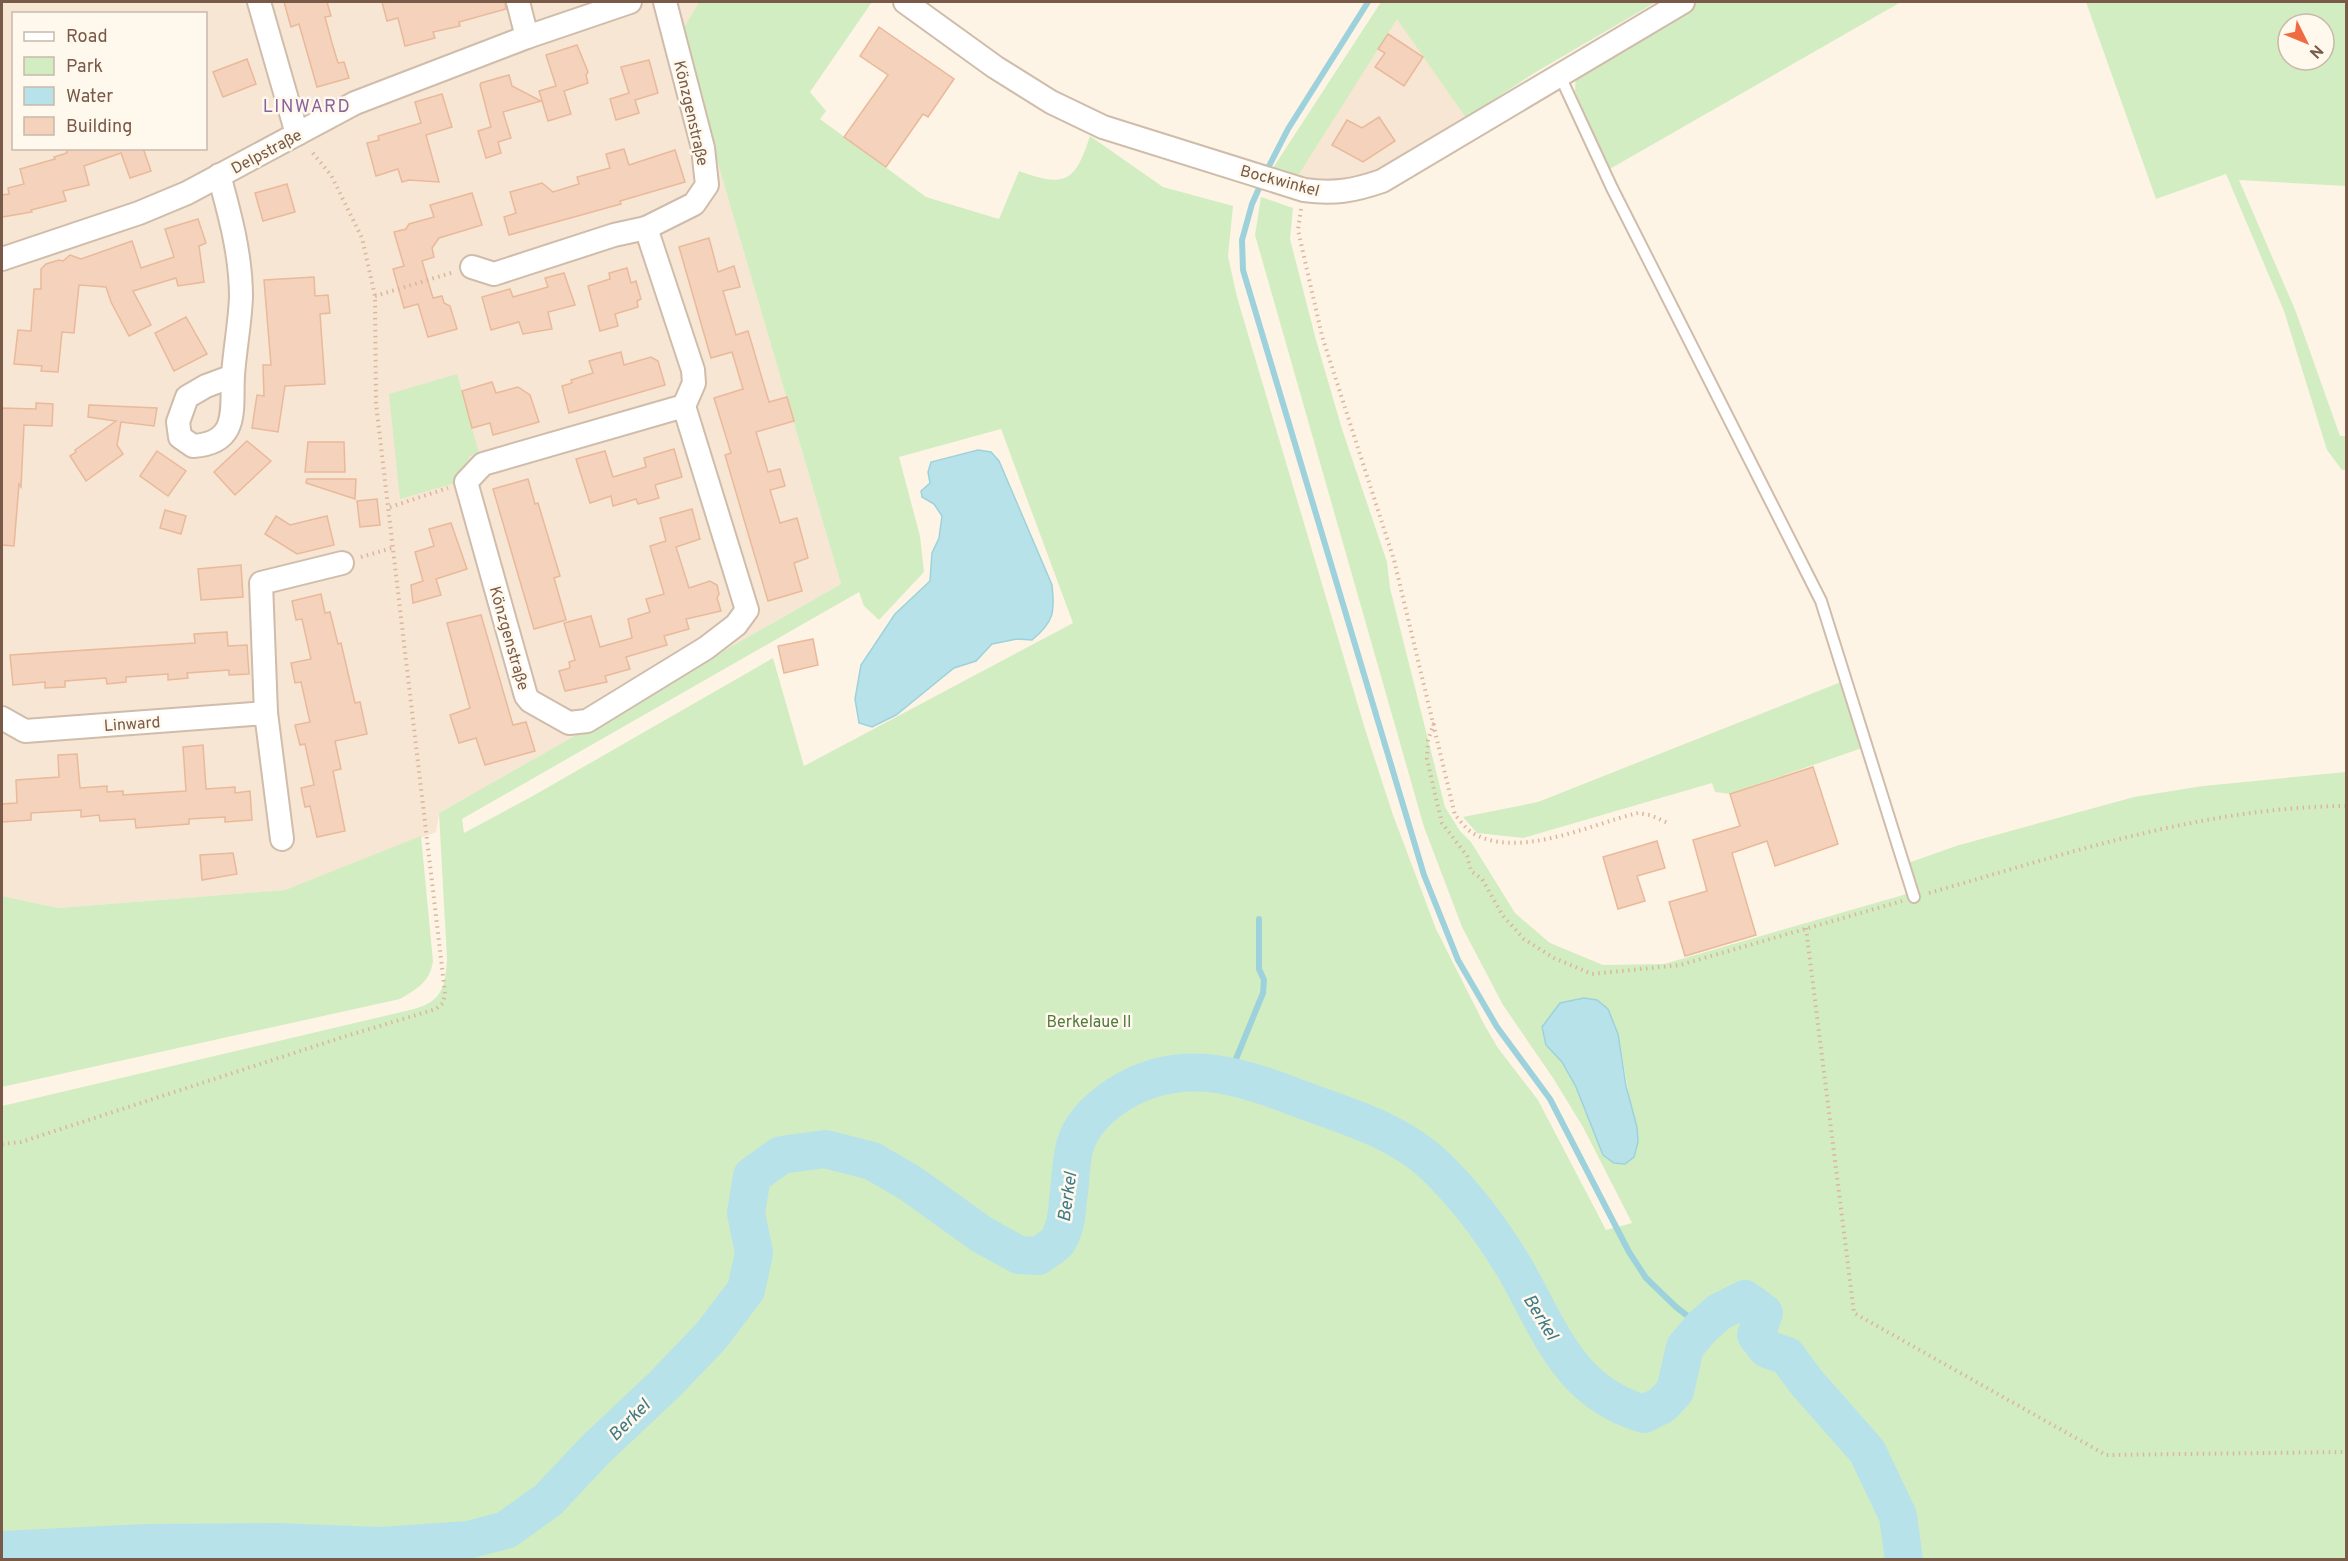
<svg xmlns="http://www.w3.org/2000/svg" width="2348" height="1561" font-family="Overpass,sans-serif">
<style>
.residential{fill:#f6e6d3;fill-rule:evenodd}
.green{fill:#d3edc2;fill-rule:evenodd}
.water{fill:#b8e2e9;stroke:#9dd2dc;stroke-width:1.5}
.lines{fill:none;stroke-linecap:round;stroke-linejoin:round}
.stream{stroke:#9dd2dc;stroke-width:6}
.river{stroke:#b8e2e9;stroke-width:38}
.building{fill:#f5d2bb;stroke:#e9b99a;stroke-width:1.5}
.service-casing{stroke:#d0bcaa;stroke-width:14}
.minor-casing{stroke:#d0bcaa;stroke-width:26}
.path{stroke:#dbb69d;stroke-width:4;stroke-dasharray:1.5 4.5;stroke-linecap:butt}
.service{stroke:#fff;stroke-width:10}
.minor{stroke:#fff;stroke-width:22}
.labels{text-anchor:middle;stroke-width:5;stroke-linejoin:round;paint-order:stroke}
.street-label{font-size:16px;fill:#795a48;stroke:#fff8ed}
.park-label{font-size:16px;fill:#4e7a3c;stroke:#fff8ed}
.neighbourhood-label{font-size:18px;letter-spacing:1.5px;fill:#8a639d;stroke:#fff8ed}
.water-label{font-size:18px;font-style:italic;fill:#3d7b87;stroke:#fff8ed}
</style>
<rect width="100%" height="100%" fill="#fef4e5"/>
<g class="residential">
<path d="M 2,2 L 699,2 L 680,34 L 841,584 L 439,813 L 436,832 L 285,890 L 58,908 L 2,896 ZM 14,14 L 206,14 L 206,148 L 14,148 Z"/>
<polygon points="1397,18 1466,118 1366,179 1348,183 1296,179"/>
</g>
<g class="green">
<path d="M 699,2 L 872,2 L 810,92 L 826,111 L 820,119 L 926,197 L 999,219 L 1019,171 C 1066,188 1075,182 1090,136 L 1163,187 L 1233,206 L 1228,256 L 1237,297 L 1365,729 L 1393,815 L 1436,929 L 1485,1026 L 1498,1048 L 1538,1100 L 1606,1230 L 1632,1223 L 1583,1127 L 1553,1078 L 1503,1005 L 1462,927 L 1424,827 L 1255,235 L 1261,197 L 1293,208 L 1290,239 L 1316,340 L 1342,429 L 1387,562 L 1390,588 L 1445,807 L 1460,831 L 1471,842 L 1515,913 L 1550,943 L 1603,965 L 1664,964 L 1917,891 L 1908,863 L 1956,846 L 2134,797 L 2203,786 L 2346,772 L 2346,1559 L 2,1559 L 2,1106 L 410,1010 C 442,1002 445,989 447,959 L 439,813 L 841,584 L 680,34 ZM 1001,429 L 1073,623 L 804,766 L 773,658 L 531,797 L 464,833 L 462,819 L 859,592 L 864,606 L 879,620 L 924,572 L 920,536 L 899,457 ZM 1608,1009 L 1618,1034 L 1631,1106 L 1585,1104 L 1562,1062 L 1546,1045 Z"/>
<polygon points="1381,2 1656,2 1536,72 1466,118 1397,19 1296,179 1271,171"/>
<polygon points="1697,2 1901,2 1608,170 1575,91 1576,72"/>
<path d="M 2086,2 L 2346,2 L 2346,186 L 2239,180 L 2296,312 L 2340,436 L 2346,436 L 2346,470 L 2342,470 L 2327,450 L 2284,311 L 2226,174 L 2156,199 ZM 2288,24 L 2324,24 L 2324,60 L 2288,60 Z"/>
<polygon points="457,374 479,453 470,456 455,483 400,499 389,394"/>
<polygon points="1841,682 1862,748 1730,794 1715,792 1712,783 1523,838 1477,833 1463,817 1538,802"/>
<path d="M 421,836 L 433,961 C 430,982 417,989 400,999 L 2,1087 L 2,896 L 58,908 L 285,890 Z"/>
</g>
<g class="water">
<path d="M 978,450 L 991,452 L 999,461 L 1052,585 C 1055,612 1054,622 1032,640 L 1017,639 L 992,644 L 976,661 L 954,668 L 896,715 L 872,727 L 859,723 L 855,699 L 861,665 L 895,614 L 930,581 L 932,553 L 939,538 L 942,516 L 934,504 L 922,497 L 921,491 L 930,483 L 928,472 L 931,462 Z"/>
<polygon points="1584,998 1597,1000 1608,1009 1618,1034 1626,1086 1637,1127 1638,1142 1634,1157 1625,1164 1614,1163 1603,1155 1576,1087 1562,1062 1546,1045 1542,1027 1560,1003"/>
</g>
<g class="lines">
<g class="stream">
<polyline points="1368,2 1288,129 1268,168 1252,204 1242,240 1243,270 1424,875 1458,960 1497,1027 1550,1099 1629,1252 1646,1278 1676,1307 1702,1327"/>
<polyline points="1229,1076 1263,993 1264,980 1259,969 1259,919"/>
</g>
<path class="river" d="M 2,1550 L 146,1543 L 276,1542 L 380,1546 L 468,1540 L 506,1530 L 548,1500 L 596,1449 L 664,1385 L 711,1336 L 746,1290 L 754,1253 L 746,1213 L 752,1176 L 781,1155 L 825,1149 L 872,1161 L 910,1183 L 981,1234 L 1019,1255 L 1038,1256 C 1045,1251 1055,1246 1059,1239 C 1066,1226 1067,1213 1068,1199 C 1071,1183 1070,1166 1074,1150 C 1079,1124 1103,1103 1126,1090 C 1180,1060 1232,1073 1287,1094 C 1335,1113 1394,1127 1433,1164 C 1465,1194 1491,1229 1514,1267 C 1550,1329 1567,1391 1644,1414 L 1662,1405 L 1675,1391 L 1685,1347 L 1702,1327 L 1719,1312 L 1745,1299 L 1764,1313 L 1756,1335 L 1767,1349 L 1787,1356 L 1807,1383 L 1867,1451 L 1898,1516 L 1904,1560"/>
</g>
<g class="building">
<polygon points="284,2 327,2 331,16 325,17 332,43 338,63 344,62 349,78 317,87 299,24 291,27"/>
<polygon points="382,2 505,2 506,9 459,22 460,26 433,32 435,38 405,46 398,18 387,21"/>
<polygon points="879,27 954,79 928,117 923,114 886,167 844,137 888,75 860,56"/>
<polygon points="1388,34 1423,57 1404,86 1375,67 1385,53 1378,49"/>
<polygon points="577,45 588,72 586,75 588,83 564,91 571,114 548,121 539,91 556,86 546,55"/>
<polygon points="247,59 256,84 223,97 213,72"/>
<polygon points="649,60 658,93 635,100 639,113 616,120 610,99 629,93 621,67"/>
<polygon points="509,75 512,86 541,101 503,112 511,138 498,142 501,153 486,158 478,131 491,127 480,85 481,83"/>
<polygon points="442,94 452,127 426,135 439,182 409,180 402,182 398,169 376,176 367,143 379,140 378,136 421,123 415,102"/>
<polygon points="1379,117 1395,141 1363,162 1332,145 1347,120 1362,128"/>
<polygon points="66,148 143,148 151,171 130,178 121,153 84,166 89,185 63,191 66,201 31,210 32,212 2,217 2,195 9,194 8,188 24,184 20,169 55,159 54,157 67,153"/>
<polygon points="624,149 629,165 675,150 685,182 620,201 621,204 509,235 504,217 516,213 510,192 542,183 553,192 579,184 577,177 610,168 606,154"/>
<polygon points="287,184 295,212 263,221 255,193"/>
<polygon points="472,193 482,225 439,238 432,248 434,257 422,261 433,298 442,296 444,303 450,306 457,329 428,337 418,304 404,308 393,269 404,266 394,232 406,229 409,224 434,217 430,205"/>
<polygon points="198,219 206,243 199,246 204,282 178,286 176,278 133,291 151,325 129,336 111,302 106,287 79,285 74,333 62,332 58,372 41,371 42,366 14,364 18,330 31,331 34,289 41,289 41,269 46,264 59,260 63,261 70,255 81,259 132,241 141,268 174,257 165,229"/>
<polygon points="709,238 718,272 734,266 740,287 723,291 736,335 748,331 769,402 787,397 794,421 756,432 768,472 780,469 785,486 770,490 780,523 797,518 808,558 794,563 802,591 768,601 725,455 731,453 714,398 743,389 732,352 711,358 679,247"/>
<polygon points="627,268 631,283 636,281 641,299 637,301 638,307 615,314 618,326 600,331 588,286 610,279 609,273"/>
<polygon points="564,273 575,305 548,312 552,329 523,334 519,322 491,330 482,297 510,289 513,297 548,287 545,278"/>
<polygon points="314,277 315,296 328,295 330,313 320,314 325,384 285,386 278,432 252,428 257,395 264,396 263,365 271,365 264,280"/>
<polygon points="186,317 207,354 174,371 155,333"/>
<polygon points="621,352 624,365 651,357 658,361 665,385 569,413 562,386 572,383 571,380 593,373 589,361"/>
<polygon points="492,382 496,393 518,387 530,395 539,422 493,435 490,423 472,428 462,391"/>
<polygon points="36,403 53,404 52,426 24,425 21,487 19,484 14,546 2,545 2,408 36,409"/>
<polygon points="89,405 157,408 154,426 121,422 117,445 123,454 86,481 70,456 76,452 75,450 116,421 88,417"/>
<polygon points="247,441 271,461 235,495 214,472"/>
<polygon points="308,442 344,442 345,472 305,472"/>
<polygon points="674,449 682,477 655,485 659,498 638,504 636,499 613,506 611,496 590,503 576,459 605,451 613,477 646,467 644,458"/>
<polygon points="157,451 186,471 168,496 140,476"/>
<polygon points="307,479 356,479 355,499 306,483"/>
<polygon points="528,479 535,504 538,503 560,576 554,578 566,620 534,629 493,489"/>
<polygon points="377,499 380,525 360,527 357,501"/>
<polygon points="692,509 700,539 676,547 689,588 710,581 717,585 719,594 717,598 721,611 686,619 689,629 664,636 667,645 626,657 630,669 605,676 607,682 565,691 559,671 570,668 569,662 575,660 564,623 591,616 600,647 632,638 628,619 650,612 646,599 664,594 650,546 666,541 660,518"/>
<polygon points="165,510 186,516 181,534 160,528"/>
<polygon points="276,516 290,525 327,516 334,545 297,554 265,534"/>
<polygon points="451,523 467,569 436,579 441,595 413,603 411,585 423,581 415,552 434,546 429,529"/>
<polygon points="241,565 243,597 201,600 198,569"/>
<polygon points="321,594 325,613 330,612 338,644 341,643 355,703 360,702 367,734 335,741 341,769 333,771 345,831 317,837 310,806 305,807 301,788 314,785 305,744 300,745 295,725 310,722 301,682 295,683 291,663 311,659 302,619 296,620 292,601"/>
<polygon points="481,615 513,725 526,722 535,751 485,765 476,738 459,743 450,715 470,708 447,623"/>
<polygon points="227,632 228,646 247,645 249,674 229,675 229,670 187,673 188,678 168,680 168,674 126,677 126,682 107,684 106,678 65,681 65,687 45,688 45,682 13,685 10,655 195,643 194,634"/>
<polygon points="813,639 818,665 784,673 778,646"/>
<polygon points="203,745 206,789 235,787 235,793 250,791 252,820 225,822 225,817 189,819 189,824 136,828 135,819 100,821 99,815 81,817 81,810 31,813 31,820 2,822 2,804 17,803 16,780 59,777 58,755 77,754 80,788 107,786 107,792 123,791 123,795 186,791 183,747"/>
<polygon points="1813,767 1838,844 1775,866 1767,841 1732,853 1756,935 1685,956 1669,902 1707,891 1693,840 1740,826 1730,794"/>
<polygon points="1657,841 1665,868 1637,876 1645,901 1618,909 1603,857"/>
<polygon points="233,853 237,874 202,880 200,855"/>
</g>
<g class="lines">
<g class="service-casing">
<polyline id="service" points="1560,76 1612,188 1821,601 1914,897"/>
</g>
<g class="minor-casing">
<g id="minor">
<polyline points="259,2 297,134"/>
<polyline points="518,2 527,37"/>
<polyline points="665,2 703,148 707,185 694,204 646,228 693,370 694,383 684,406 747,610 736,625 706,648 587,721 569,723 530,701 526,696 466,482 483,464 684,406"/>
<path d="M 905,2 L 995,67 L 1051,102 L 1103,127 L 1304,190 C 1334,194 1353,191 1382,181 L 1683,2"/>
<path d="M 219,175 C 230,215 241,255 241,297 C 240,323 235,348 233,375 C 231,409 240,443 193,446 L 180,437 L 178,422 L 187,397 L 206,386 L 233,376"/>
<polyline points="2,259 139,213 187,193 355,103 527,37 630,2"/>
<polyline points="472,267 494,274 614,235 646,228"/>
<polyline points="2,718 25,731 266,713"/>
<polyline points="282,839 266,713 261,583 342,563"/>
</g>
</g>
<g class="path">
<path d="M 1301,209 L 1298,230 L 1322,336 L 1394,560 L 1455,815 C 1460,820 1465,828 1471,832 C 1516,861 1591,824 1638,813 L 1650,815 L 1668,823"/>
<polyline points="375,296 454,272"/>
<polyline points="390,507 448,488"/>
<polyline points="361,557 392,548"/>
<polyline points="1434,723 1428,740 1427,759 1438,807 1442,823 1467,856 1471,871 1482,879 1503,916 1524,939 1554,958 1592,974 1680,965 1902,901"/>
<path d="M 1929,893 C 2066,854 2203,807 2346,806"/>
<polyline points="1806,928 1854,1313 2106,1455 2346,1452"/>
<polyline points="2,1144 21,1142 343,1037 436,1009 443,1003 445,994 443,976 376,404 375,296 362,238 331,175 311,151"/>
</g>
<use href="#service" class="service"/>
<use href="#minor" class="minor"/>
</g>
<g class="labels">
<g class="street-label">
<text transform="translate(692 113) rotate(77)" y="6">Könzgenstraße</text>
<text transform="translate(266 151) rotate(-28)" y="6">Delpstraße</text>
<text transform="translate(1280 180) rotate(15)" y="6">Bockwinkel</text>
<text transform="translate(510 638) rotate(74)" y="6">Könzgenstraße</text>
<text transform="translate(132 723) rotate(-4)" y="6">Linward</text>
</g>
<g class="park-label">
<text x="1089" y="1027">Berkelaue II</text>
</g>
<g class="neighbourhood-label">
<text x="307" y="112">LINWARD</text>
</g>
<g class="water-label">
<text transform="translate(1067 1197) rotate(-82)" y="6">Berkel</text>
<text transform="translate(1541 1317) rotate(59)" y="6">Berkel</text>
<text transform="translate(629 1420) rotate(-45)" y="6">Berkel</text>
</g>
</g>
<rect width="2348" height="1561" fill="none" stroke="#795a48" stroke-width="6"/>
<rect x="12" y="12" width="195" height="138" fill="#fff8ed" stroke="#c9b9ab" stroke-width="1.5"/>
<rect x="24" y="32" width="30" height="9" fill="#ffffff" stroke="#c9b9ab" stroke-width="1.5"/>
<text x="66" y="42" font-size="18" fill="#795a48">Road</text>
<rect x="24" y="57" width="30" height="18" fill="#d3edc2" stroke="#c9b9ab" stroke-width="1.5"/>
<text x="66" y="72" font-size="18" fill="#795a48">Park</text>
<rect x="24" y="87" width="30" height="18" fill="#b8e2e9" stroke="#c9b9ab" stroke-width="1.5"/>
<text x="66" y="102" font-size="18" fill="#795a48">Water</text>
<rect x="24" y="117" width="30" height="18" fill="#f5d2bb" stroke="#c9b9ab" stroke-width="1.5"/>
<text x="66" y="132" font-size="18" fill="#795a48">Building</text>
<g transform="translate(2306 42) rotate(133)"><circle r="28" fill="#fff8ed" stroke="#c9b9ab" stroke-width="1.5"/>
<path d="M0-4.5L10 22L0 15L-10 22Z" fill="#f06a42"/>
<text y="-9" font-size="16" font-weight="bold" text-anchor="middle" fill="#795a48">N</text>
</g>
</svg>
